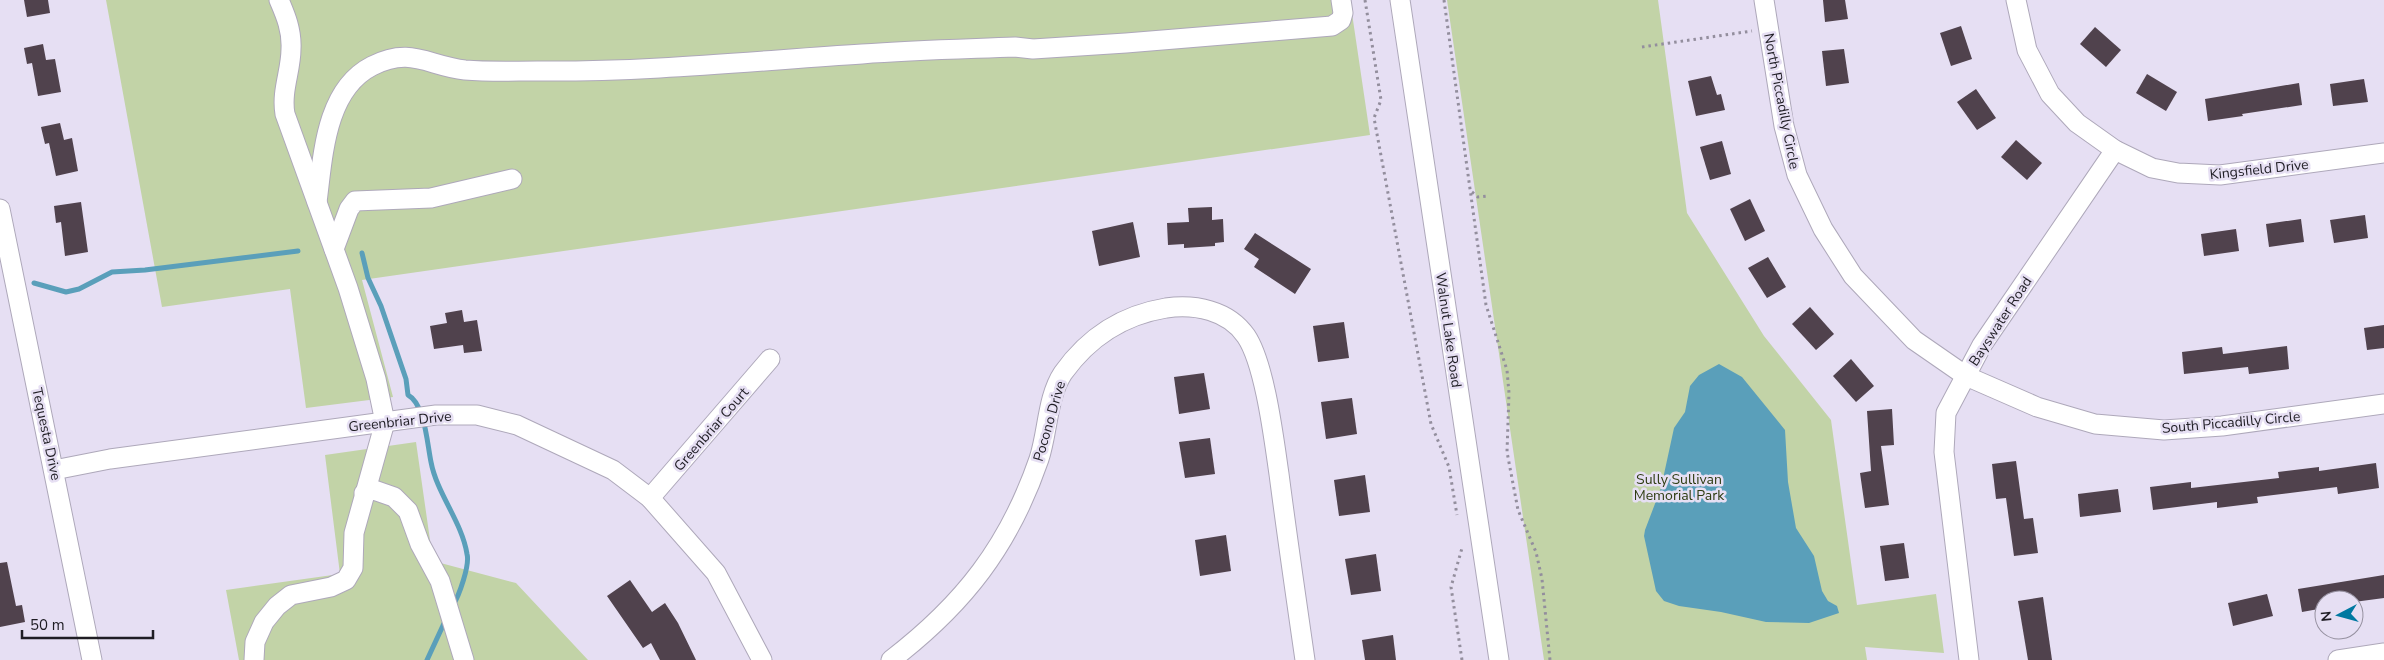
<svg xmlns="http://www.w3.org/2000/svg" width="2384" height="660" font-family="'Nunito Sans',sans-serif">
<style>
.green{fill:#c2d3a7}
.water{fill:#5a9fba}
.lines{fill:none;stroke-linecap:round;stroke-linejoin:round}
.stream{stroke:#5a9fba;stroke-width:5}
.building{fill:#50424d}
.minor-casing{stroke:#aea8ba;stroke-width:21}
.path{stroke:#938e9d;stroke-width:3;stroke-dasharray:2.5 4;stroke-linecap:butt}
.minor{stroke:#fff;stroke-width:19}
.labels{text-anchor:middle;stroke-width:5;stroke-linejoin:round;paint-order:stroke}
.street-label{font-size:14px;fill:#1f1d24;stroke:#e6dff3}
.park-label{font-size:14px;fill:#2e3c11;stroke:#e6dff3}
</style>
<rect width="100%" height="100%" fill="#e6dff3"/>
<g class="green">
<polygon points="106,0 1350,0 1370,135 362,280 393,397 306,408 290,289 162,307"/>
<polygon points="1447,0 1658,0 1687,213 1764,336 1831,420 1857,605 1936,594 1944,653 1865,647 1867,660 1544,660"/>
<polygon points="416,442 433,561 516,583 588,660 239,660 226,590 340,574 325,455"/>
</g>
<polygon class="water" points="1719,364 1742,377 1785,430 1788,482 1796,528 1814,556 1822,591 1828,601 1837,606 1839,613 1809,623 1766,622 1721,612 1679,606 1664,601 1656,591 1644,536 1645,530 1661,488 1674,428 1685,412 1690,386 1699,375"/>
<g class="lines">
<g class="stream">
<path d="M 362,253 L 368,278 L 381,306 L 406,379 L 408,395 C 425,404 427,443 431,462 C 437,494 462,522 467,554 C 470,565 459,596 453,605"/>
<polyline points="34,283 66,292 79,289 112,272 145,270 298,251"/>
<polyline points="427,660 446,619"/>
</g>
</g>
<g class="building">
<polygon points="24,0 48,0 50,13 27,17"/>
<polygon points="1823,0 1845,0 1848,19 1825,22"/>
<polygon points="1961,26 1972,59 1951,66 1940,33"/>
<polygon points="2095,27 2121,50 2106,67 2080,44"/>
<polygon points="43,44 46,60 55,59 61,92 38,96 32,63 27,64 24,48"/>
<polygon points="1844,49 1849,83 1826,86 1822,51"/>
<polygon points="2147,74 2177,92 2166,111 2136,93"/>
<polygon points="1711,76 1717,95 1721,94 1725,110 1696,116 1688,81"/>
<polygon points="2364,79 2368,102 2333,106 2330,84"/>
<polygon points="2299,83 2302,105 2242,114 2243,116 2208,121 2205,99"/>
<polygon points="1976,89 1996,118 1977,130 1957,102"/>
<polygon points="60,123 64,140 72,138 78,171 56,176 49,143 45,144 41,127"/>
<polygon points="2016,140 2042,163 2027,180 2001,157"/>
<polygon points="1722,141 1731,174 1710,180 1700,147"/>
<polygon points="1750,199 1765,231 1745,241 1730,209"/>
<polygon points="81,202 88,252 65,256 61,222 56,223 54,206"/>
<polygon points="1212,207 1212,220 1223,219 1224,242 1215,243 1215,246 1184,248 1184,244 1168,245 1167,223 1189,222 1188,208"/>
<polygon points="2365,215 2368,238 2334,243 2330,220"/>
<polygon points="2301,219 2304,242 2269,247 2266,224"/>
<polygon points="1133,222 1140,257 1099,266 1092,231"/>
<polygon points="2236,229 2239,251 2204,256 2201,234"/>
<polygon points="1255,233 1311,269 1295,294 1254,267 1259,259 1244,249"/>
<polygon points="1768,257 1786,287 1767,298 1748,268"/>
<polygon points="1810,307 1834,334 1816,350 1792,324"/>
<polygon points="462,310 464,322 477,320 482,351 464,353 463,345 434,349 430,326 447,323 445,313"/>
<polygon points="1344,322 1349,358 1318,362 1313,326"/>
<polygon points="2384,325 2384,348 2367,350 2364,328"/>
<polygon points="2287,346 2289,369 2249,374 2248,367 2184,374 2182,352 2222,347 2223,354"/>
<polygon points="1851,359 1874,386 1856,402 1833,376"/>
<polygon points="1204,373 1210,409 1179,414 1174,377"/>
<polygon points="1352,398 1357,434 1326,439 1321,402"/>
<polygon points="1892,409 1894,445 1881,446 1889,505 1865,508 1860,473 1871,471 1867,411"/>
<polygon points="1210,438 1215,474 1185,478 1179,442"/>
<polygon points="2016,461 2024,519 2033,518 2038,553 2014,556 2006,498 1996,499 1992,464"/>
<polygon points="2376,463 2379,488 2338,494 2337,487 2257,497 2258,503 2217,508 2217,502 2153,510 2150,487 2191,482 2191,488 2279,478 2278,472 2319,467 2319,471"/>
<polygon points="1365,475 1370,512 1339,516 1334,480"/>
<polygon points="2118,489 2121,512 2080,517 2078,494"/>
<polygon points="1226,535 1231,571 1200,576 1195,540"/>
<polygon points="1904,543 1909,578 1885,581 1880,546"/>
<polygon points="1376,554 1381,591 1351,595 1345,559"/>
<polygon points="7,562 16,606 22,605 25,622 0,627 0,563"/>
<polygon points="2384,575 2384,598 2354,602 2354,600 2324,600 2324,608 2302,612 2298,589"/>
<polygon points="630,580 652,612 665,603 678,623 696,660 660,660 651,643 643,648 607,596"/>
<polygon points="2267,594 2273,616 2233,626 2228,603"/>
<polygon points="2043,597 2052,660 2028,660 2018,601"/>
<polygon points="1393,635 1396,660 1365,660 1362,640"/>
</g>
<g class="lines">
<g class="minor-casing">
<g id="minor">
<polyline points="1400,0 1499,660"/>
<polyline points="1764,0 1784,126 1797,175 1823,229 1853,276 1914,340 1966,376 2037,407 2095,424 2164,430 2222,426 2384,404"/>
<polyline points="2016,0 2027,50 2050,94 2077,123 2115,150 2152,168 2178,173 2220,175 2384,153"/>
<path d="M 317,202 C 323,157 325,90 372,66 C 411,46 428,66 465,70 C 489,72 513,71 537,71 C 646,72 754,61 862,54 C 913,50 964,49 1015,47 L 1033,49 L 1126,43 L 1332,26 L 1341,20 L 1343,13 L 1341,0"/>
<polyline points="0,209 92,660"/>
<polyline points="334,249 349,209 355,201 431,198 512,179"/>
<polyline points="54,470 110,459 436,415 477,415 517,425 613,470 650,498 716,573 762,660"/>
<polyline points="364,493 374,490 394,497 408,511 420,544 440,581 464,660"/>
<polyline points="650,498 770,359"/>
<path d="M 254,660 L 255,642 L 264,622 L 277,606 L 291,595 L 331,587 L 346,580 L 353,568 L 354,533 L 385,422 L 376,379 L 348,288 L 285,114 C 281,91 291,71 291,49 C 292,31 286,16 279,0"/>
<path d="M 891,660 C 964,604 1009,546 1039,459 C 1048,432 1047,397 1063,373 C 1088,338 1123,315 1166,308 C 1195,304 1228,310 1246,336 C 1265,364 1274,440 1279,474 C 1287,536 1296,598 1305,660"/>
<polyline points="1969,660 1944,452 1946,413 1982,345 2115,150"/>
<polyline points="2338,660 2384,653"/>
</g>
</g>
<g class="path">
<polyline points="1365,0 1381,100 1374,118 1431,424 1449,467 1457,515"/>
<polyline points="1444,0 1486,305 1507,370 1509,393 1507,452 1518,510 1536,552 1542,579 1550,660"/>
<polyline points="1642,47 1752,31"/>
<polyline points="1472,192 1478,197 1488,196"/>
<polyline points="1462,660 1451,587 1462,548"/>
</g>
<use href="#minor" class="minor"/>
</g>
<g class="labels">
<g class="street-label">
<text transform="translate(1782 101) rotate(79)" y="5">North Piccadilly Circle</text>
<text transform="translate(2259 169) rotate(-6)" y="5">Kingsfield Drive</text>
<text transform="translate(2000 321) rotate(-57)" y="5">Bayswater Road</text>
<text transform="translate(1449 330) rotate(82)" y="5">Walnut Lake Road</text>
<text transform="translate(400 421) rotate(-6)" y="5">Greenbriar Drive</text>
<text transform="translate(1049 421) rotate(-74)" y="5">Pocono Drive</text>
<text transform="translate(2231 422) rotate(-5)" y="5">South Piccadilly Circle</text>
<text transform="translate(711 429) rotate(-49)" y="5">Greenbriar Court</text>
<text transform="translate(47 434) rotate(78)" y="5">Tequesta Drive</text>
</g>
<g class="park-label">
<text x="1679" y="484">Sully Sullivan<tspan x="1679" dy="16">Memorial Park</tspan></text>
</g>
</g>
<g transform="translate(2339 615) rotate(264)"><circle r="24" fill="#e6dff3" stroke="#9691a0"/>
<path d="M0-4L9 19L0 12L-9 19Z" fill="#0079a1"/>
<text y="-8" font-size="14" font-weight="bold" text-anchor="middle" fill="#1f1d24">N</text>
</g>
<path d="M22 630v8h131v-8" fill="none" stroke="#1f1d24" stroke-width="2.5"/>
<text x="30" y="630" font-size="15" fill="#1f1d24" stroke="#e6dff3" stroke-width="4" paint-order="stroke">50 m</text>
</svg>
